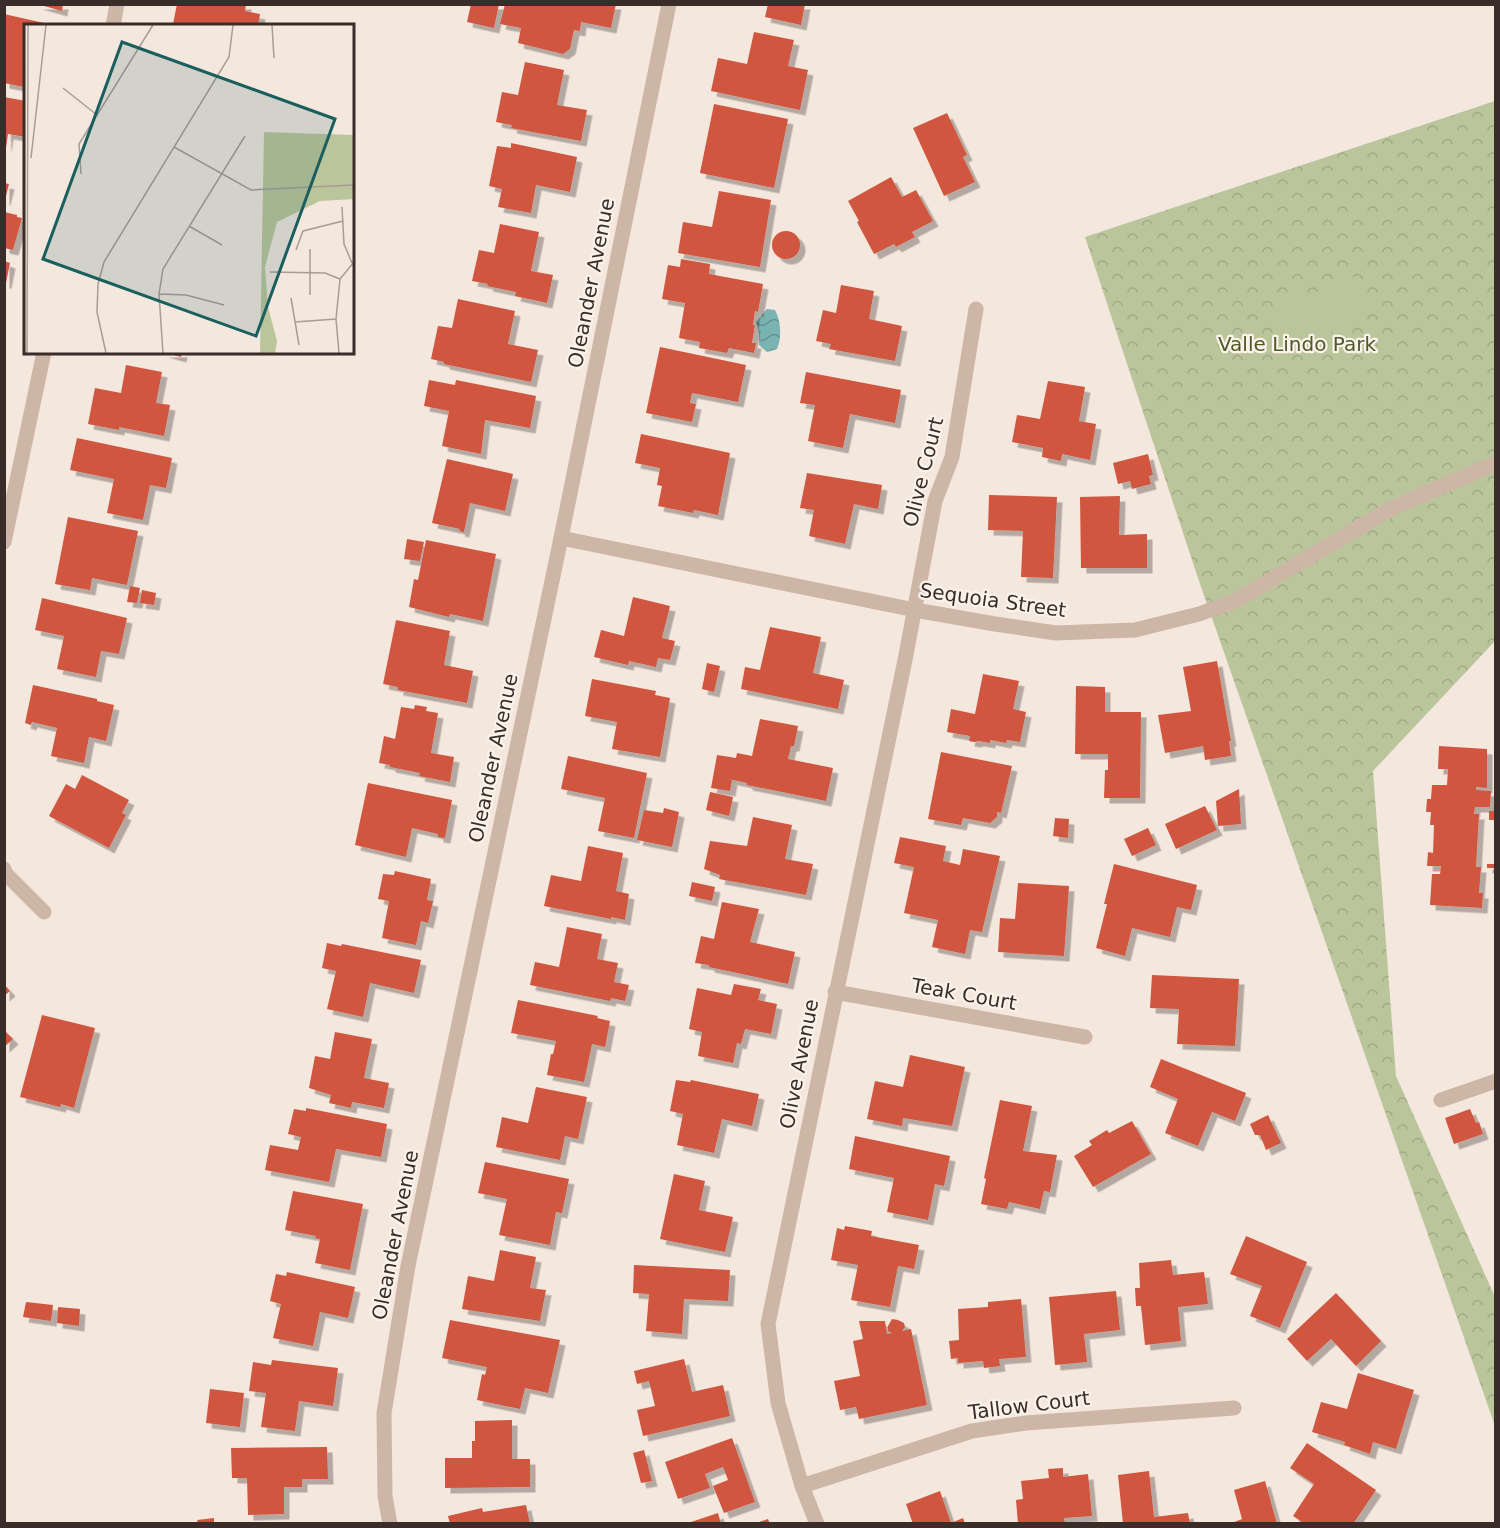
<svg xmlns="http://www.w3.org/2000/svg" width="1500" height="1528" font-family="'DejaVu Sans',sans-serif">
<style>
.forest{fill:url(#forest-crowns)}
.garden{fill:#bbc59b}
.water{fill:url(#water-waves)}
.building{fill:#d0563f;filter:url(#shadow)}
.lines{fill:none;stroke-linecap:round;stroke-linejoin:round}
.minor{stroke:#ceb6a7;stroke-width:15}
.labels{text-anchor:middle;stroke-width:4.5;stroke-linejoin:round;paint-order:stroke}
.street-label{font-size:20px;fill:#3a2c28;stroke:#fbf2ea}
.park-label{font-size:20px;fill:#4d5a2a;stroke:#fbf2ea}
.inset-road{fill:none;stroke:#aa9c95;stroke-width:1.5}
.view{fill:#1a5f5e;fill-opacity:0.15;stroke:#1a5f5e;stroke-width:3}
.inset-edge{fill:none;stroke:#3a2c28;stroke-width:3}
</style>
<defs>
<pattern id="forest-crowns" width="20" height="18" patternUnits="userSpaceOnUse" patternTransform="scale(1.5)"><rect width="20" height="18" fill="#bbc59b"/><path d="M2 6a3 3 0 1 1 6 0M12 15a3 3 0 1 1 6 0" fill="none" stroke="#a2a986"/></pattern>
<pattern id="water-waves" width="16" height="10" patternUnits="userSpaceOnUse" patternTransform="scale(1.5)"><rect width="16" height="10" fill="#79b4b2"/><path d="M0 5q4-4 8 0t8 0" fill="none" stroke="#649391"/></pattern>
<filter id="shadow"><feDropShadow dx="5.5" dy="5.5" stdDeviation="0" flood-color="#0004"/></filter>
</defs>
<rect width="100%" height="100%" fill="#f4e7dd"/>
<polygon class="forest" points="1495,101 1495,641 1373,771 1396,1076 1495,1297 1495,1426 1199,581 1085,237"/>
<polygon class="garden" points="1359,275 1373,313 1282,354 1265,313"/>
<path class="water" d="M 767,309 L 775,310 C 781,321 782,338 777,349 L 767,352 L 759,345 L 759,333 L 756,322 Z"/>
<g class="building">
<polygon points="37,4 63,4 62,11"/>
<polygon points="177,4 246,4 245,11 260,14 258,26 178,26 173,24"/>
<polygon points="471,4 499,4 494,28 467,22"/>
<polygon points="505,4 616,4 611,28 581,22 580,31 574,30 570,49 563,54 518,43 521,28 500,24"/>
<polygon points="768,4 805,4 801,25 765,17"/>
<polygon points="4,14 53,25 26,26 24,87 4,83"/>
<polygon points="754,32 794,40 788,66 808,70 800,110 711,91 718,58 747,64"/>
<polygon points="525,62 564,70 557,105 587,110 581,141 511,128 512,125 496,122 502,92 518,95"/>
<polygon points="4,97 26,101 26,137 8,134 6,148"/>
<polygon points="714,104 788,119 774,188 700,173"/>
<polygon points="947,113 967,155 963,157 975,182 944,196 913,128"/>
<polygon points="511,143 577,157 570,192 536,185 531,213 498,207 502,189 489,186 497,146 511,148"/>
<polygon points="891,177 902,197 916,190 933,221 912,232 915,237 896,247 894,244 874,254 857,222 859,221 848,201"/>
<polygon points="4,183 9,184 5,200 4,200"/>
<polygon points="719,191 771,200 760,267 678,253 683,222 712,227"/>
<polygon points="4,212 17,215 17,217 22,218 13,250 4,248"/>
<polygon points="500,224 539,232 531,271 553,275 547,303 515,296 516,292 487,286 488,284 472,281 479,250 494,253"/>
<circle cx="786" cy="245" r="14"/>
<polygon points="681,259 710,264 709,274 763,284 758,312 755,311 753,325 755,325 752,343 756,343 754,353 729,348 727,353 699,348 700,342 679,338 685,303 662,299 668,265 680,267"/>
<polygon points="4,261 10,263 6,283 4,283"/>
<polygon points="841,285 874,291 869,319 902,326 895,361 829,349 831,344 816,341 823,310 836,313"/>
<polygon points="458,299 515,311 508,344 538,350 531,382 444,364 444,362 431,359 438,326 452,328"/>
<polygon points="660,347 746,365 738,402 692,393 690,403 696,404 692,422 646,413"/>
<polygon points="163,352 182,352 181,357"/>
<polygon points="126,365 162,372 156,403 170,405 164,436 119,427 119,430 88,424 95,388 121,393"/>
<polygon points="806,372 901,390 895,423 850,414 843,448 808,441 815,405 800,403"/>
<polygon points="429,380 455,385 456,380 536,396 530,428 485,420 481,454 442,446 449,411 424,406"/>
<polygon points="1048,381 1085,387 1079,421 1096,424 1090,460 1062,454 1061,461 1042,457 1043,448 1012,442 1017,415 1040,419"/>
<polygon points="641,434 730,453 718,515 694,510 693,513 658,506 662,486 657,485 660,468 635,463"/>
<polygon points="77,438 172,458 166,488 150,485 143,520 107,513 114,479 70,470"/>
<polygon points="1148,454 1153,475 1149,476 1151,484 1132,489 1130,481 1118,484 1113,463"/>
<polygon points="447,459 513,474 505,511 470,503 464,532 459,531 460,529 432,523"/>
<polygon points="807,473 882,485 878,509 854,504 845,544 809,536 814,510 800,508"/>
<polygon points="989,495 1057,497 1053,578 1021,577 1023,531 988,530"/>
<polygon points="1120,496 1119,535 1147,534 1147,568 1081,568 1080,497"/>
<polygon points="68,517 138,531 127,585 92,578 90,590 55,584"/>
<polygon points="407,539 424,542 420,561 404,559"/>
<polygon points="426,540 496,554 483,621 450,614 449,617 409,607 414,579 418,580"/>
<polygon points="130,586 140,588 137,603 127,602"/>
<polygon points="142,590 156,593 154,605 140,603"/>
<polygon points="633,597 670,606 662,638 675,641 670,660 658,658 656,667 629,661 628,665 594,657 601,630 624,636"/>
<polygon points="42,598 127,618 119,654 101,651 96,677 57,669 64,636 35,630"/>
<polygon points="396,620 450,631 444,665 473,671 467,703 398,690 398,687 383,684"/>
<polygon points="770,627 821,637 813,673 844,680 838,709 741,689 745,667 760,670"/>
<polygon points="1217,661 1231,741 1229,741 1231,756 1205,760 1203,746 1165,753 1158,715 1191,711 1183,667"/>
<polygon points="707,663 720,666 714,692 702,689"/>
<polygon points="983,674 1019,681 1013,709 1026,712 1020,742 1007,740 1006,743 990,740 990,743 979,741 974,742 969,741 970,736 947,732 951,709 975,714"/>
<polygon points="592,679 656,691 655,695 670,698 660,757 612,749 617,722 585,716"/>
<polygon points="33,685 97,699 97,701 114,705 106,741 89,737 84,763 51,756 57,728 32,722 31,725 25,723"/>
<polygon points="1076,686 1105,687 1105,712 1141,712 1140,798 1104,798 1105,770 1108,770 1108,754 1075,754"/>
<polygon points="415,705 427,707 426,711 438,713 431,753 454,757 450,782 419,776 420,773 390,767 390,765 379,763 384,736 395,739 401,707 414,709"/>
<polygon points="760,719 798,726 794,746 791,746 788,759 833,768 826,801 747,785 747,783 729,779 732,780 730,791 711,788 717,755 736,758 737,753 752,756"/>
<polygon points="1439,746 1487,749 1487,788 1476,787 1476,790 1491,791 1490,807 1475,807 1474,814 1479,814 1476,867 1481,867 1479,893 1483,893 1482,908 1430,905 1432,874 1440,874 1441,866 1427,866 1428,852 1433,853 1434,825 1430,825 1431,812 1426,812 1427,799 1431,799 1432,785 1447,785 1448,769 1438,769"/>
<polygon points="941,752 1012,766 1001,813 997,812 997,817 990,823 963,818 961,825 928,819"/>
<polygon points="568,756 647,773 634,838 598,831 605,798 561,789"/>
<polygon points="82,775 129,800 122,813 126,815 109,848 49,816 66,784 75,789"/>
<polygon points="368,783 452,800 445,838 438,837 438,834 412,828 406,857 355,845"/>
<polygon points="1239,789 1241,824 1218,826 1216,801"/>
<polygon points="710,792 733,797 729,816 706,810"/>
<polygon points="1205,806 1217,830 1176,849 1165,824"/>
<polygon points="664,808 679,812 672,847 637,840 644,810 663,813"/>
<rect x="1489" y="811" width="7" height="9"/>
<polygon points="753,817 792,825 785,859 813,864 806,895 719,879 720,875 704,869 710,841 747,846"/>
<polygon points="1055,818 1069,819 1068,838 1053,836"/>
<polygon points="1148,828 1156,845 1132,856 1124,839"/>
<polygon points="900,837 946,846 943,861 960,865 963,849 1000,856 982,932 970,930 965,954 932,947 938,920 904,913 914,867 894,863"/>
<polygon points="588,846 623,853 616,891 629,894 625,920 611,917 611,919 544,906 551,875 581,881"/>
<polygon points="1114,864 1197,885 1191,910 1177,907 1170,937 1132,928 1125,956 1096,948 1107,904 1104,904"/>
<rect x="1487" y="864" width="9" height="4"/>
<polygon points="395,871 431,879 427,900 433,901 428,923 421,921 416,945 382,938 389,901 378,899 383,874 394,875"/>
<polygon points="692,882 715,887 712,901 689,896"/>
<polygon points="1018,883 1069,886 1064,956 998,952 1000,918 1015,919"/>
<polygon points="722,902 759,909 750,942 795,952 788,984 709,967 709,965 695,963 701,936 714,939"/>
<polygon points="567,927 602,934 597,959 618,963 614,982 629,985 625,1001 611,998 610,1001 530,985 535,962 559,967"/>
<polygon points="327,943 341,946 342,944 421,960 414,993 370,983 363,1017 327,1009 336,971 322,968"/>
<polygon points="1152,975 1239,979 1235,1046 1177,1044 1179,1009 1150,1008"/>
<polygon points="4,984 10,991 4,996"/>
<polygon points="734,984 761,989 758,1000 777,1004 771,1034 745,1029 741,1044 737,1043 733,1063 698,1056 702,1032 689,1029 697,988 731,995"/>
<polygon points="518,1000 598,1016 597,1018 610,1021 605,1047 592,1044 584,1082 547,1075 551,1054 553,1054 556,1041 511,1033"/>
<polygon points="42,1015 95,1028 74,1108 61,1104 60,1107 20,1097"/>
<polygon points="4,1030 13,1039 4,1047"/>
<polygon points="335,1032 372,1039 364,1078 389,1083 384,1108 352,1102 351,1108 329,1103 331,1095 309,1088 315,1056 330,1059"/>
<polygon points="910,1055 965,1067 952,1126 903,1118 902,1126 867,1119 875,1081 903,1087"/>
<polygon points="1161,1059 1246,1093 1235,1121 1212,1112 1198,1146 1165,1133 1178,1099 1150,1087"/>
<polygon points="676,1080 690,1082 691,1080 759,1094 752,1126 722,1119 714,1153 677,1145 683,1114 670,1111"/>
<polygon points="536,1087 587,1097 578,1139 565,1136 560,1160 496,1147 502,1117 528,1123"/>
<polygon points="1000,1100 1032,1106 1023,1151 1057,1155 1050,1192 1044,1191 1040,1209 1009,1202 1007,1209 981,1204 986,1179 984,1178"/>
<polygon points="306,1108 387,1124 381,1157 336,1149 329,1182 265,1170 270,1145 298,1150 301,1137 288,1134 294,1109 306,1111"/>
<polygon points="1470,1109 1476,1123 1479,1122 1483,1134 1454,1144 1445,1118"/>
<polygon points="1268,1115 1281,1143 1266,1150 1260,1135 1255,1135 1250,1124"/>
<polygon points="1132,1121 1151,1154 1093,1187 1074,1156 1092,1145 1089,1141 1107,1130 1109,1133"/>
<polygon points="855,1136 950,1156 944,1186 935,1184 928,1220 887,1212 894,1178 849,1169"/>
<polygon points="485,1162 569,1179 562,1213 556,1212 550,1245 499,1235 507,1199 478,1193"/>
<polygon points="674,1174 705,1181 699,1210 733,1217 725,1252 660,1239"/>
<polygon points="293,1191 363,1204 350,1270 315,1263 320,1239 315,1238 316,1236 285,1230"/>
<polygon points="845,1226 872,1231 871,1236 919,1245 914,1269 898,1266 890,1307 851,1300 858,1265 831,1260 837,1228 844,1230"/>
<polygon points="1246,1236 1307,1262 1280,1328 1250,1316 1262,1286 1230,1274"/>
<polygon points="500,1250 536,1257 530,1288 546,1290 540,1321 462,1309 468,1276 494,1281"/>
<polygon points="1171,1260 1173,1275 1204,1272 1208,1304 1178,1307 1181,1341 1145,1345 1141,1306 1136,1306 1135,1288 1140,1288 1139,1263"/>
<polygon points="634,1265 730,1270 728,1301 684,1299 682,1334 646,1331 649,1294 633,1293"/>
<polygon points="287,1272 355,1287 348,1318 320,1312 313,1346 273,1338 281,1304 270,1301 276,1274 286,1276"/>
<polygon points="1116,1291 1120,1330 1084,1334 1087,1362 1055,1365 1049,1297"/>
<polygon points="1336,1293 1381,1341 1356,1366 1331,1339 1307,1361 1287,1339"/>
<polygon points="1021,1299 1026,1357 999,1359 1000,1366 984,1368 983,1361 958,1363 958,1358 951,1359 949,1341 959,1340 958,1309 988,1307 988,1302"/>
<polygon points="26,1302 53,1305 51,1321 23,1317"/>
<polygon points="58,1307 80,1309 79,1326 57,1323"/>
<polygon points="892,1319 898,1320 904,1323 905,1327 902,1331 911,1329 927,1405 859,1419 856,1407 840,1410 834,1381 860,1376 853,1341 863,1339 859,1321 885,1321 887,1334 892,1333 888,1331 888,1326"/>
<polygon points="450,1320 560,1340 548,1393 525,1388 520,1409 477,1400 482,1374 485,1375 487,1367 442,1358"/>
<polygon points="684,1359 692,1392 723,1385 730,1416 643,1436 637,1410 655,1406 649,1381 637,1384 634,1371"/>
<polygon points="272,1360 338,1368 333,1406 299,1401 295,1431 261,1427 266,1393 249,1391 253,1362 271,1365"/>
<polygon points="1358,1373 1414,1390 1396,1449 1373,1442 1370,1454 1344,1445 1345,1442 1312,1432 1321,1402 1347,1409"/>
<polygon points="210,1389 244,1393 240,1427 206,1423"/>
<polygon points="512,1420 512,1459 530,1459 530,1487 445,1488 445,1458 472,1458 472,1441 475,1441 475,1421"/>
<polygon points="732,1438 755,1502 724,1513 713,1486 728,1480 723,1467 705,1474 710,1488 678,1499 665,1462"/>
<polygon points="1307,1443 1376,1490 1353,1524 1305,1524 1293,1516 1314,1484 1290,1468"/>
<polygon points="327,1447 328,1479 302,1479 302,1487 284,1487 284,1514 248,1515 247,1478 232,1478 231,1448"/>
<polygon points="644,1450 652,1481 641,1483 633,1453"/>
<polygon points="1063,1468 1063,1477 1088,1474 1092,1516 1064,1518 1065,1524 1018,1524 1016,1500 1023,1499 1021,1481 1049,1478 1048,1469"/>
<polygon points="1149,1471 1154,1517 1188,1513 1190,1524 1123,1524 1118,1475"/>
<polygon points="1265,1481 1277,1524 1229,1524 1242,1519 1234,1490"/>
<polygon points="940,1491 951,1523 963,1518 965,1524 913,1524 906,1504"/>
<polygon points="526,1505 530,1524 450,1524 448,1516 482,1508 483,1512"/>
<polygon points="718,1513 721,1524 688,1524 688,1523"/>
<polygon points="214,1518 214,1524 198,1524 197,1520"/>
<polygon points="768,1519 770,1524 756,1524 756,1523"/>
</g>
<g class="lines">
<g class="minor">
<polyline points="113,26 117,4"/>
<polyline points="561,538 915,610 995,624 1056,633 1135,630 1199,614 1235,601 1390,509 1496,463"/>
<polyline points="4,542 44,352"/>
<polyline points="4,869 6,874 44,912"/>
<polyline points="835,992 1085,1037"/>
<polyline points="1441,1100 1496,1081"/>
<polyline points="802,1486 972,1431 1026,1423 1234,1408"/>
<polyline points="390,1524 385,1496 384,1413 408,1266 561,538 669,4"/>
<polyline points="817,1524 802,1486 778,1403 768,1324 905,660 935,501 952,457 976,309"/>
</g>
</g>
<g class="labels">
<g class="street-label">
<text transform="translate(591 283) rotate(-79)" y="7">Oleander Avenue</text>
<text transform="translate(923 472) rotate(-76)" y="7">Olive Court</text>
<text transform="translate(993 600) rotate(8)" y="7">Sequoia Street</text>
<text transform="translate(493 758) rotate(-78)" y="7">Oleander Avenue</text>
<text transform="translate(964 994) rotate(10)" y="7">Teak Court</text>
<text transform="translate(799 1064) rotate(-79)" y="7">Olive Avenue</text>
<text transform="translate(395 1235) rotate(-79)" y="7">Oleander Avenue</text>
<text transform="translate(1029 1405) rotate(-7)" y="7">Tallow Court</text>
</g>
<g class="park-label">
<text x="1297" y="351">Valle Lindo Park</text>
</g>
</g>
<g transform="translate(24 24)">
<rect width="330" height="330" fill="#f4e7dd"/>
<path d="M 240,108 L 330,111 L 330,175 L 296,177 L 253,198 L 241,243 L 244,283 L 253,317 L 251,329 L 236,329 Z" fill="#bbc59b"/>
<path class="inset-road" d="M 248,1 L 250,34M 39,64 L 73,91M 150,123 L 227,166 L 330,161M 7,134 L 22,1M 57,150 L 55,120 L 129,1M 318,183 L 320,220 L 328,239M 165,202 L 198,221M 286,225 L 286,271M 272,226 L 279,207 L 319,197M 246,248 L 301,249 L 316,255M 135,270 L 162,271 L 200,281M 267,274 L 275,321M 271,298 L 312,295M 3,329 L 4,1M 82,329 L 73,288 L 74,260 L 80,238 L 205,33 L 209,1M 139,329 L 135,270 L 139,245 L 221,112M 315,329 L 312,295 L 316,255 L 330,238"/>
<path class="view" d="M 98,18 L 311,95 L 232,312 L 19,235 Z"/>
<rect width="330" height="330" class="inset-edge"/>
</g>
<rect width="1500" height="1528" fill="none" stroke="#3a2c28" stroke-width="12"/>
</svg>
